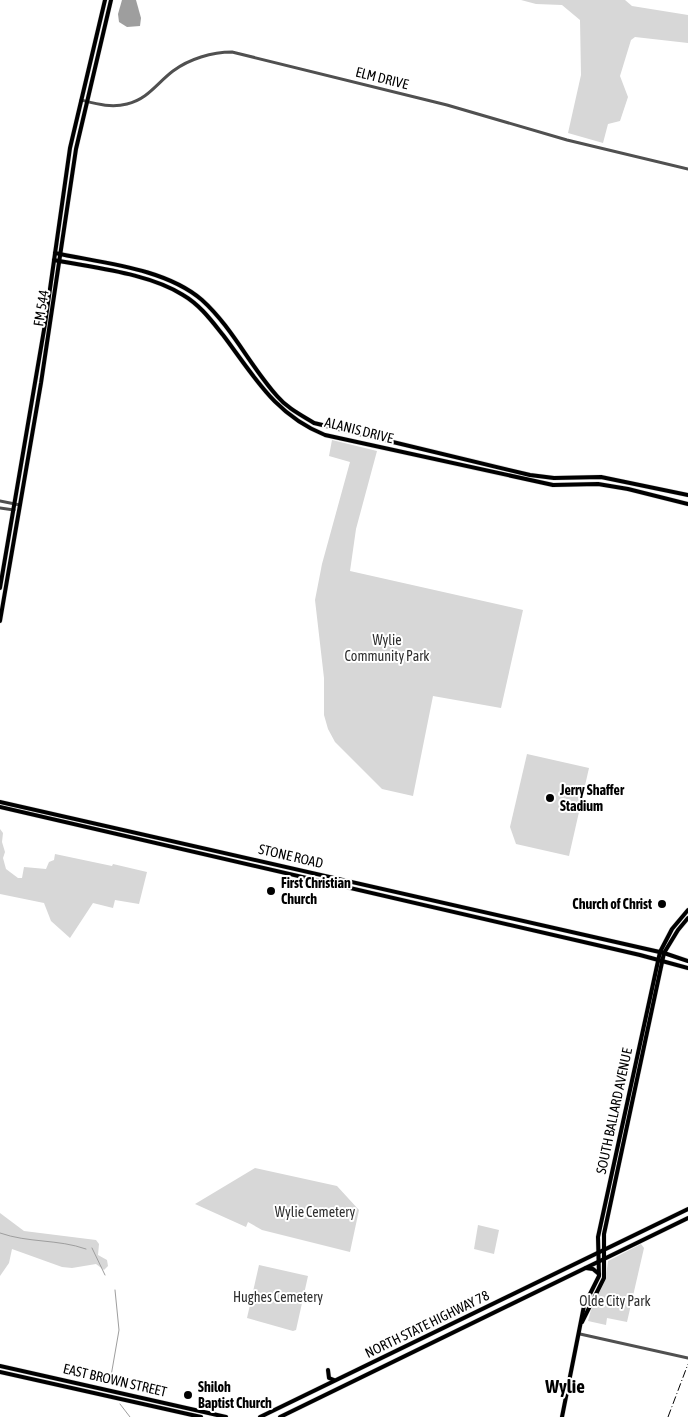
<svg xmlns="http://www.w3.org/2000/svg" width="688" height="1417" font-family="'Asap Condensed',sans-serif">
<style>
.green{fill:#d7d7d7}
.water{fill:#9e9e9e}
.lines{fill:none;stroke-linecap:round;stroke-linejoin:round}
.stream{stroke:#9e9e9e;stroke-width:1}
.major-casing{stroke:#dbdbdb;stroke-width:5}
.minor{stroke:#505050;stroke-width:3}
.major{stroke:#000;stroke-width:4}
.rail{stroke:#000;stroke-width:1;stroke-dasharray:8 2.5 1 2.5;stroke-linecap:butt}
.poi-dot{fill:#000;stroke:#fff;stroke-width:2}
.labels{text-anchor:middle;stroke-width:4;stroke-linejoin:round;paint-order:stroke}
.street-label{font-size:14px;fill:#000;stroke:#fff}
.park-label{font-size:14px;fill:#2e2e2e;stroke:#fff}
.poi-label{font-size:14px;font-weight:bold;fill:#000;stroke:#fff;text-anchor:start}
.district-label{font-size:19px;font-weight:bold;fill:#000;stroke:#fff}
</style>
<rect width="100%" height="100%" fill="#fff"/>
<g class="green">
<polygon points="521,0 625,0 632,6 688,15 688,43 635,37 631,40 620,76 628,97 620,121 608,124 603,143 568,133 581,75 580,20 562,5 536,4"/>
<polygon points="332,440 377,451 356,529 350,571 523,610 501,708 433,696 413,796 382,789 335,742 328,729 324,715 324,678 315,600 322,564 350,462 329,456"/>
<polygon points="527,754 589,768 569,856 516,844 510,827"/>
<polygon points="0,829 3,833 2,842 5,852 3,858 6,869 18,878 22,878 24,867 46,869 49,862 54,860 55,854 112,866 113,864 147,872 139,904 115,900 113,908 93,903 70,938 51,921 44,903 0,894"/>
<polygon points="255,1168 337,1186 359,1210 350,1252 262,1230 248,1222 246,1227 195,1204"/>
<polygon points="0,1213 24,1231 96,1240 99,1244 98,1255 107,1260 108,1266 104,1270 96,1264 72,1268 62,1267 12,1249 9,1263 0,1276"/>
<polygon points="478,1225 499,1230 494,1254 474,1249"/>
<path d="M 641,1244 L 644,1248 L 627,1322 L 607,1318 L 606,1325 L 588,1321 C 593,1298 606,1286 608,1261 Z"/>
<polygon points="259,1265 308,1276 296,1330 293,1331 247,1318"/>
</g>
<polygon class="water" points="122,0 136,0 141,18 140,26 127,27 119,22 118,14"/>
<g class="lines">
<g class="stream">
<path d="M 0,1233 C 28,1243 58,1239 86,1249"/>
<polyline points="92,1248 105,1275"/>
<polyline points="110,1382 119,1330 115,1290"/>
<polyline points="120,1404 130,1417"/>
</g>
<g class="major-casing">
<g id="major">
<path d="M 55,253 C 102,263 165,268 202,300 C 232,327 250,366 277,396 C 287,408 301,415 314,423 L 530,475 L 554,478 L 601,477 L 688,495"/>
<path d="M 54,260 C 94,268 148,273 183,295 C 200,305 211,320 223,335 C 254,376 275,415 325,435 L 553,485 L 598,484 L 628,489 L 688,504"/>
<polyline points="0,588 45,324 70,148 105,0"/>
<polyline points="0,621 41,383 76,149 111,0"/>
<polyline points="0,802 664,953 688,961"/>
<polyline points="0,807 640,955 688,968"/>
<polyline points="586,1268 593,1269 599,1274"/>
<polyline points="582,1322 604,1278 604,1234 664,953 678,930 688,918"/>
<polyline points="0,1366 226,1417"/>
<polyline points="328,1370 329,1378 334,1380"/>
<polyline points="0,1372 201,1417"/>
<polyline points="260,1417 688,1209"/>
<polyline points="280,1417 688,1218"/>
<polyline points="562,1417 584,1306 599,1276 598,1237 660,952 672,929 688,910"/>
</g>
</g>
<g class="minor">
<path d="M 81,100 C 97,104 111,108 127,104 C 148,99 157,83 173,71 C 189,59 212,52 232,52 L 447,105 L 567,140 L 688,169"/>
<polyline points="0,501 20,505"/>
<polyline points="0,508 14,510"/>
<polyline points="580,1334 688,1358"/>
</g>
<use href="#major" class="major"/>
<polyline class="rail" points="668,1417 688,1364"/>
</g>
<g class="poi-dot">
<circle cx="550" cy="798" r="5"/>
<circle cx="271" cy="891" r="5"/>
<circle cx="662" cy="904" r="5"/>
<circle cx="188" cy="1395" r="5"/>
</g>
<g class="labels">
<g class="street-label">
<text transform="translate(382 78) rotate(14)" y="5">ELM DRIVE</text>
<text transform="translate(41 308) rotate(-81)" y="5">FM 544</text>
<text transform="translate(359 430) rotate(14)" y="5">ALANIS DRIVE</text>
<text transform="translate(291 856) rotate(13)" y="5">STONE ROAD</text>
<text transform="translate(614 1111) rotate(-78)" y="5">SOUTH BALLARD AVENUE</text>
<text transform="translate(427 1324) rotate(-26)" y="5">NORTH STATE HIGHWAY 78</text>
<text transform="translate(115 1380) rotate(13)" y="5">EAST BROWN STREET</text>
</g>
<g class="park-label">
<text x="387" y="645">Wylie<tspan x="387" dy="16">Community Park</tspan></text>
<text x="315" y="1217">Wylie Cemetery</text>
<text x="278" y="1302">Hughes Cemetery</text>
<text x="615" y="1306">Olde City Park</text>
</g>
<g class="poi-label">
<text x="560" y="795">Jerry Shaffer<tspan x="560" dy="16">Stadium</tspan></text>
<text x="281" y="888">First Christian<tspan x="281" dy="16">Church</tspan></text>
<text x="652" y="909" text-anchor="end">Church of Christ</text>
<text x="198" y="1392">Shiloh<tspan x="198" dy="16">Baptist Church</tspan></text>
</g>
<g class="district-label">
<text x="565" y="1393">Wylie</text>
</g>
</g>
</svg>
